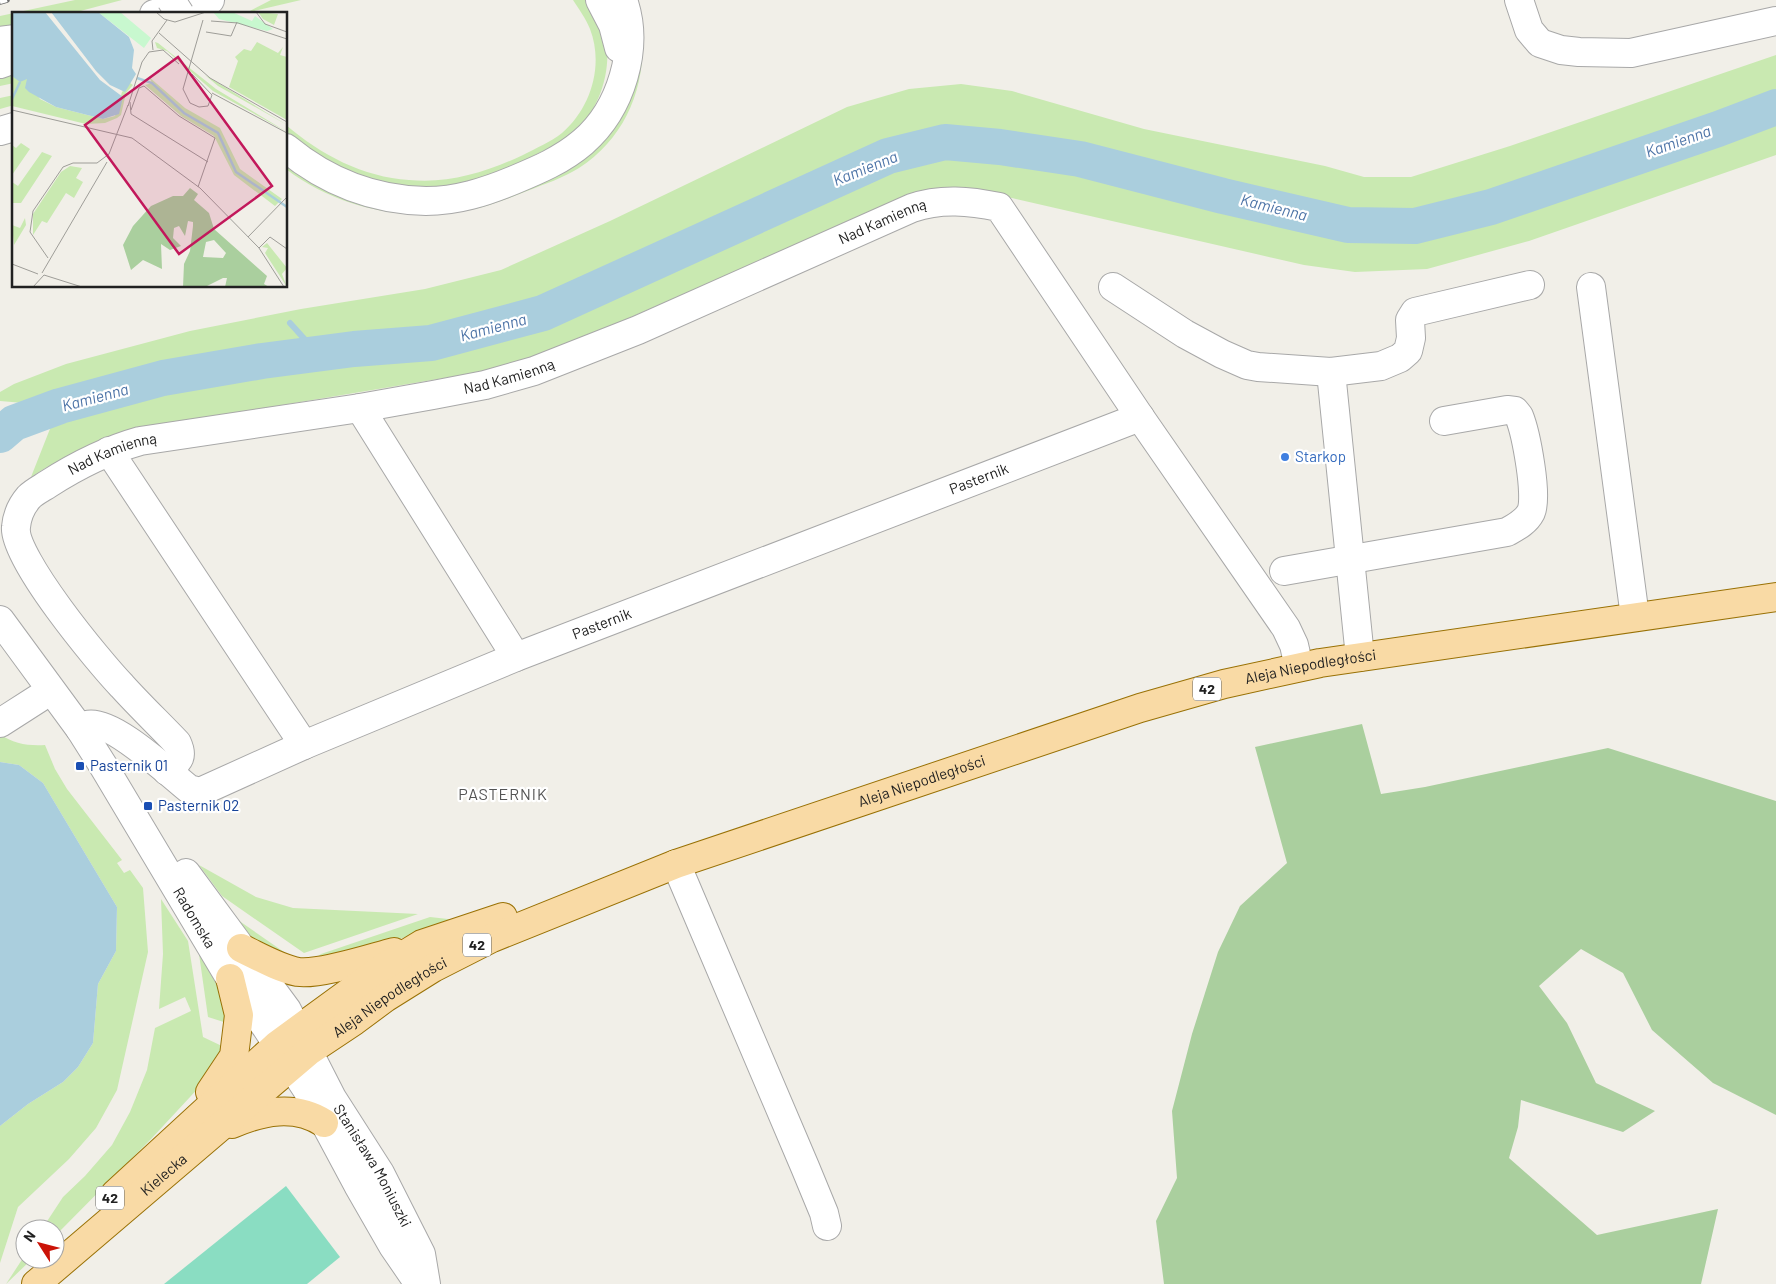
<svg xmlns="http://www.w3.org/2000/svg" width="1776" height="1284" font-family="Barlow,sans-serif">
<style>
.grass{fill:#c9e9b1}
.forest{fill:#aacf9e}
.pitch{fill:#8addc2}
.water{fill:#aacedd}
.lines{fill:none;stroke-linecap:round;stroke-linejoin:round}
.stream{stroke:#aacedd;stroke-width:6}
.river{stroke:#aacedd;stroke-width:36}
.minor-casing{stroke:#a8a8a8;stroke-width:30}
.major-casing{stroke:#997105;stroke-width:30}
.minor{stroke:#fff;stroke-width:28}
.major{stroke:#f9daa5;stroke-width:28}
.rail-casing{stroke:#6f6f6f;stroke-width:5.5}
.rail{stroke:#fff;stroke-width:4;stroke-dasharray:11;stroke-linecap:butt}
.minor-bridge-casing{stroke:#a8a8a8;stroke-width:30;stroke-linecap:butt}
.minor-bridge{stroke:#fff;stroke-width:28}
.shop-dot{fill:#3f7fe0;stroke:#fff;stroke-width:2}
.transit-dot{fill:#1a4fb4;stroke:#fff;stroke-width:2}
.labels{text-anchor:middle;stroke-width:4.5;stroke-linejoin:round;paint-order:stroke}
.shield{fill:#fff;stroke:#646464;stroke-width:1}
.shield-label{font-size:14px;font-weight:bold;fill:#212121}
.street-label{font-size:15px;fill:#212121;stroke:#fff}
.shop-label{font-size:15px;fill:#366cbe;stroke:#fff;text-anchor:start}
.transit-label{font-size:15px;fill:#164399;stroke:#fff;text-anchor:start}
.water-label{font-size:16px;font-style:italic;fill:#4d74a7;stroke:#fff}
.neighbourhood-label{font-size:16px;letter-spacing:1px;fill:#545454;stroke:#fff}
.inset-river{fill:none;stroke:#aacedd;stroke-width:2.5}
.inset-road{fill:none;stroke:#9e9d98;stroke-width:1}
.view{fill:#c2185b;fill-opacity:0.15;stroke:#c2185b;stroke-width:2.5}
.inset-edge{fill:none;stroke:#212121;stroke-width:2.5}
</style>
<rect width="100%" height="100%" fill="#f1efe8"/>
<g class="grass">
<polygon points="75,0 122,0 69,14 14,14 14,28 0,31 0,16"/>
<polygon points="271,0 301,0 246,13"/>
<path d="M 573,0 L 590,0 C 595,11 603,23 605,35 C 613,68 600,109 575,132 C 561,143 545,150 529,158 C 514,165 499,172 484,177 C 427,196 363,186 314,152 C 305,146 294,140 286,133 L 286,125 C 321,155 363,177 409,180 C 449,184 487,172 523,155 C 536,148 551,142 562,133 C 591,108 604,65 590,29 C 586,19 579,9 573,0 Z"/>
<path d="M 642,30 C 647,85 626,138 579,168 C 563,178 545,184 527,191 C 505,200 482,209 458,212 C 399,221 334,206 286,169 L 286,165 L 338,195 L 550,178 C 593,159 625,127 637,80 C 641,65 640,47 642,30 Z"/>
<polygon points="1776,55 1776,155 1529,241 1427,269 1355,272 1304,265 1012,198 949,193 912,198 877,208 832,230 548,353 486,371 193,420 89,448 47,467 31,477 59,406 0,401 0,392 14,384 66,364 190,331 301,309 425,289 501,270 610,221 847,107 909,89 961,84 1012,91 1144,129 1325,166 1364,177 1411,177 1510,146"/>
<polygon points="14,72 14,83 0,86 0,76"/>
<polygon points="14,95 14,105 0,109 0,98"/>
<path d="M 0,734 C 13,744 29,746 45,745 L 55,769 L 67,789 L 122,860 L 117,863 L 124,873 L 130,870 L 143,888 L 148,952 L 117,1090 L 96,1128 L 69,1159 L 18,1207 L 0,1263 L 0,1126 L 28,1104 L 63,1082 L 78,1067 L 93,1043 L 98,984 L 116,951 L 117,907 L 43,783 L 19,765 L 0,762 Z"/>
<polygon points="199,865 256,897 293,908 418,914 304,953 222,896"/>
<polygon points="161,899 188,941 203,1037 224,1047 203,1083 151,1139 55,1236 55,1229 42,1229 63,1197 85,1176 112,1145 130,1112 147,1070 155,1028 191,1011 185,997 159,1009 163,954"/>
<polygon points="430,917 457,920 381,945 319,962 317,957 321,954"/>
<polygon points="235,918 297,961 276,957 244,933"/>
<polygon points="198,947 219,987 230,1024 208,1017"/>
<polygon points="25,1255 25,1259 32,1259 6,1284"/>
</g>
<polygon class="forest" points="1362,724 1381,794 1425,787 1608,748 1776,801 1776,1115 1713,1083 1652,1030 1623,973 1581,949 1539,986 1567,1023 1596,1083 1655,1111 1623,1132 1521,1100 1518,1127 1509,1158 1597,1235 1718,1209 1701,1284 1164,1284 1156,1221 1177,1178 1172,1111 1192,1034 1218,952 1240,906 1287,863 1255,747"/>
<polygon class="pitch" points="286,1186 340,1257 307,1284 164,1284"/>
<polygon class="water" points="0,762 19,765 43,783 117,907 116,951 98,984 93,1043 78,1067 63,1082 28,1104 0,1126"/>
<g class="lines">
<polyline class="stream" points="290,323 318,354"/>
<polyline class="river" points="0,435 14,423 60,406 163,378 262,361 354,349 431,343 543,313 888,156 945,142 1000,147 1080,159 1223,196 1348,225 1415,226 1491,207 1718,129 1776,107"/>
<g class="minor-casing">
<g id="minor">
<polyline points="600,0 613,25 619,48"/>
<polyline points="1519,0 1529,30 1540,43 1561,50 1579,52 1631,53 1776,21"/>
<polyline points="154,14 210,0"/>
<polyline points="0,41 14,39"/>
<polyline points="0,64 14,59"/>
<polyline points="0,131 14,127"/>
<path d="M 286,148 C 326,181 373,200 426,201 C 457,201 485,192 514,180 C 538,170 562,160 583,142 C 621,109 640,48 623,0"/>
<polyline points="1113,287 1185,334 1222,354 1247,365 1258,367 1331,372 1381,366 1400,358 1408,351 1411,338 1410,320 1415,312 1530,285"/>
<polyline points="1591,287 1635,617"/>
<polyline points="1331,372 1360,657"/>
<polyline points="360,408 516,657"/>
<polyline points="109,451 304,745"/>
<path d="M 1284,571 L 1507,532 C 1516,527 1526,522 1531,512 C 1538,496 1526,433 1519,416 L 1515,411 L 1507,410 L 1444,421"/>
<path id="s1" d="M 0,620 L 80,729 L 104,767 L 230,978 L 266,1027 L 306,1088 L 358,1185 L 393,1246 L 419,1284"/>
<polyline points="0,723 39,698"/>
<path id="s2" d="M 80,729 C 81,729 86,725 87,725 C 111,718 170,774 189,789 L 200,792 L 304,745 L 516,657 L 1140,417"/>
<path id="s3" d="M 167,771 C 178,761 184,758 177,743 C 159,724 140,706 122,686 C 99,662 12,557 16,527 C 17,516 22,505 29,497 C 34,492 42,488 48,484 C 76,466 108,450 140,441 L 360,408 L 433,395 L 485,385 L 534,371 L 638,330 L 912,208 C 941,198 970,201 999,207 L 1140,417 L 1286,628 L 1294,645 L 1299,667"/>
<polyline points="676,864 805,1167 824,1213 827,1226"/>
<path id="s4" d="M 186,873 L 287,1010 L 332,1098 L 380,1173 L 421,1254 L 426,1284"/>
</g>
</g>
<g class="major-casing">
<g id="major">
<path d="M 241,948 C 260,957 278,968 298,972 C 320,975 371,958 394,952"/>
<polyline points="210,1092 234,1056 239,1015 230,978"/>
<path d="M 232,1124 C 262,1111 295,1104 324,1123"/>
<polyline points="115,1194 277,1045 381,969 422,944 503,917"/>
<path id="s5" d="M 36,1284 L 309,1051 L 354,1021 L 385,998 L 433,968 L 492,938 L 676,864 L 1140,708 L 1224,684 L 1320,663 L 1776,597"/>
</g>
</g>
<use href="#minor" class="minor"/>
<use href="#major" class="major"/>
<g class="rail-casing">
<polyline id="rail" points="0,2 7,0"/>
</g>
<use href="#rail" class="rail"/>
<g class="minor-bridge-casing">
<polyline id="minor-bridge" points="171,0 180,14"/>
</g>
<use href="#minor-bridge" class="minor-bridge"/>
</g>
<circle class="shop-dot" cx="1285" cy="457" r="5"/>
<g class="transit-dot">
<rect x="75" y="761" width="10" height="10" rx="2.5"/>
<rect x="143" y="801" width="10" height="10" rx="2.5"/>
</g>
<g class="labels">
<g class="shield">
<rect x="1193" y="677.5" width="28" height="23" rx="4"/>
<rect x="463" y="933.5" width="28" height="23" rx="4"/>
<rect x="96" y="1186.5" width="28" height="23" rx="4"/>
</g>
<g class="shield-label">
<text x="1207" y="694">42</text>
<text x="477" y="950">42</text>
<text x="110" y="1203">42</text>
</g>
<g class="street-label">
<text dy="5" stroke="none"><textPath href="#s3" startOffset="1244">Nad Kamienną</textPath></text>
<text dy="5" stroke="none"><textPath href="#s3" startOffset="839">Nad Kamienną</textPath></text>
<text dy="5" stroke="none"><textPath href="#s3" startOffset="434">Nad Kamienną</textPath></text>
<text dy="5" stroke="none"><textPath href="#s2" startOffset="982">Pasternik</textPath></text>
<text dy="5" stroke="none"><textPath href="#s2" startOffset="578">Pasternik</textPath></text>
<text dy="5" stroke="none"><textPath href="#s5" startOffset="1438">Aleja Niepodległości</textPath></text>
<text dy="5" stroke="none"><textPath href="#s5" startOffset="1032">Aleja Niepodległości</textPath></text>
<text dy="5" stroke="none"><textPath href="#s1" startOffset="356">Radomska</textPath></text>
<text dy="5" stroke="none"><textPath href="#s5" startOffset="456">Aleja Niepodległości</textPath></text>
<text dy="5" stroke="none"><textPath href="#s4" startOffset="348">Stanisława Moniuszki</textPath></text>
<text dy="5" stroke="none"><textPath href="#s5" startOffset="168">Kielecka</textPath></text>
</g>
<g class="shop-label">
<text x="1295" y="462">Starkop</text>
</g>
<g class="transit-label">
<text x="90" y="771">Pasternik 01</text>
<text x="158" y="811">Pasternik 02</text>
</g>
<g class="water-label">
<text transform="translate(1678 141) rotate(-19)" y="6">Kamienna</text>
<text transform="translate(865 168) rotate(-22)" y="6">Kamienna</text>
<text transform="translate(1274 207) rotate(14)" y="6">Kamienna</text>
<text transform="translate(493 327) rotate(-15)" y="6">Kamienna</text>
<text transform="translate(95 397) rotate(-15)" y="6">Kamienna</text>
</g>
<g class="neighbourhood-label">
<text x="503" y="800">PASTERNIK</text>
</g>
</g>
<g transform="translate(12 12)">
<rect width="275" height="275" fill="#f1efe8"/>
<path d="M 246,0 L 266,2 L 262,13 L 251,7 ZM 148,25 L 193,63 L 275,113 L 206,74 ZM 143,30 L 146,31 L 204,77 L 275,120 L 201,79 L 155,39 L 145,36 ZM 245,30 L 266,41 L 271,35 L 268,43 L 275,45 L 275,108 L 217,75 L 226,49 L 223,45 L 232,37 L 239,39 ZM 0,64 L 15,67 L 28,87 L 44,95 L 91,107 L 103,104 L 110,80 L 118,71 L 121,73 L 114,81 L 109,103 L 105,106 L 93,111 L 74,112 L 0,94 ZM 137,65 L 173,96 L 208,116 L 228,157 L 270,187 L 263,194 L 222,163 L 202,124 L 169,104 L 133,73 L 140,71 ZM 9,131 L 18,137 L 0,163 L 0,133 L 4,136 ZM 30,140 L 40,144 L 9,191 L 0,191 L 0,170 L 6,174 ZM 58,154 L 70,156 L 64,166 L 71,170 L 62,186 L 54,181 L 35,211 L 30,209 L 21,223 L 21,202 L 49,160 ZM 13,206 L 14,213 L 2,233 L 0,213 L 8,216 ZM 255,231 L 275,256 L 270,262 L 275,275 L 253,241 L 256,236 L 250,235 Z" fill="#c9e9b1"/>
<path d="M 178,176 L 186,182 L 182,188 L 197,201 L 202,217 L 255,264 L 252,272 L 257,275 L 213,275 L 215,266 L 211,266 L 193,275 L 171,275 L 172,252 L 178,239 L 181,214 L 181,210 L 176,209 L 173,224 L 167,214 L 162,216 L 161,226 L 169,234 L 158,238 L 149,232 L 150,257 L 131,248 L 119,258 L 111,233 L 121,214 L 139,194 L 161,184 L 171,184 ZM 202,228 L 214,241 L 211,246 L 191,245 L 194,230 Z" fill="#aacf9e" fill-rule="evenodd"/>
<path d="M 86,0 L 108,0 L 139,26 L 132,36 ZM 201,0 L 220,0 L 240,9 L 243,4 L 261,17 L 255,19 L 207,7 Z" fill="#c8f8cf"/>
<path d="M 0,0 L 33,0 L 88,68 L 111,85 L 107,102 L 91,107 L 44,95 L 17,80 L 13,76 L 15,67 L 8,70 L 0,64 ZM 39,0 L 86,0 L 117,25 L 122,38 L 120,56 L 124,62 L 113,80 L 98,73 L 84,59 Z" fill="#aacedd"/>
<path class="inset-river" d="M 125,66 L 140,71 L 172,101 L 206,121 L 224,160 L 275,195M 0,87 L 8,70"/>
<path class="inset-road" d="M 144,0 L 152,7 L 163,10 L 194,0M 244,0 L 253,12 L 275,20M 199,9 L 226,11 L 275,27M 194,20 L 219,24 L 225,10M 147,21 L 198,66 L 275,110M 141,38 L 140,29 L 155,8M 180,62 L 200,83 L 196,94 L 187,95 L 178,91 L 171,77 L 191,8M 200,81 L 275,121M 118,90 L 119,102 L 196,150M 116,94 L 130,50 L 137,40 L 151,38 L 167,52M 0,98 L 120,126 L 188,176 L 247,236 L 272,275M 119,98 L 127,76 L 132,74 L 167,104 L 203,126 L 186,175M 236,225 L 275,185M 247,236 L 258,225 L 275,237M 36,246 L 18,220 L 21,199 L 51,155 L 61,151 L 85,151 L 97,142 L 116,93M 0,252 L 26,262M 30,261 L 95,150M 32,263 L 70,275M 21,275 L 32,263"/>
<path class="view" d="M 166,45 L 260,174 L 167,242 L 73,113 Z"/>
<rect width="275" height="275" class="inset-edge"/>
</g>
<g transform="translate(40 1244) rotate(306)"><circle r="24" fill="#ffffff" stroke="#a6a6a6"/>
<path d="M0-4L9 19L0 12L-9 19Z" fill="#cb1307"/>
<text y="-8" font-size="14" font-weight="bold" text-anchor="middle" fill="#212121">N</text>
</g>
</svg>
